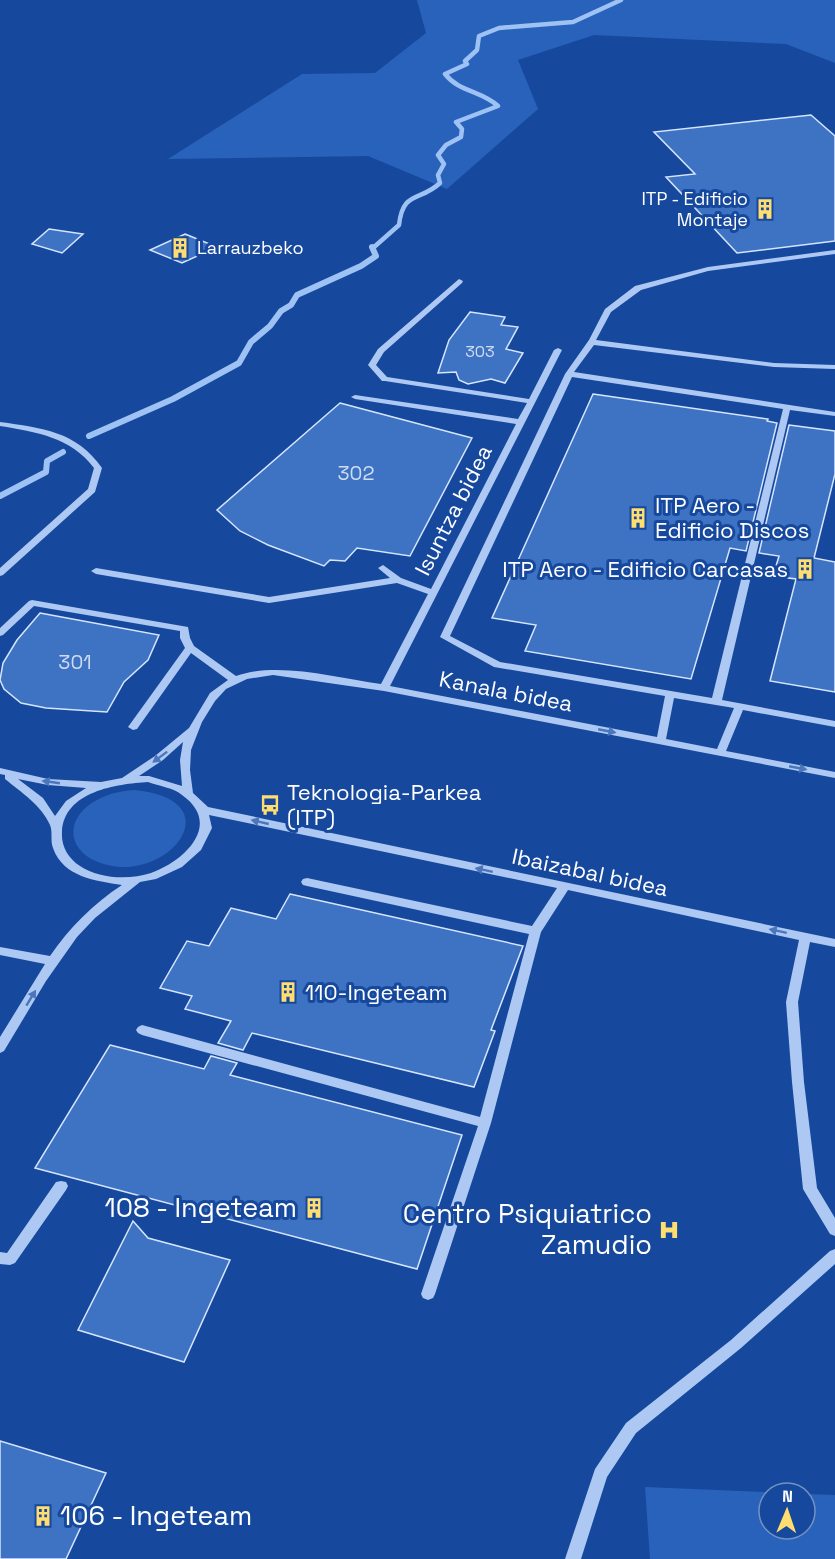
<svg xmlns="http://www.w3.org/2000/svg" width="835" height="1559" font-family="'Space Grotesk',sans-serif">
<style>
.green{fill:#2962bb}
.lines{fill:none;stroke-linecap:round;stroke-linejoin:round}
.stream-far1{stroke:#9fc2f5;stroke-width:4.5}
.stream{stroke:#9fc2f5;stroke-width:6}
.building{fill:#3e72c3;stroke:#d5e5fd;stroke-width:1.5}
.minor{fill:#adc9f3;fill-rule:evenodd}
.oneway{fill:#4b76bb}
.labels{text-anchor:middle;stroke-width:6;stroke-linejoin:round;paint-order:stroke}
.far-number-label{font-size:16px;fill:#cfdcf0}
.far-poi-label{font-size:18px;fill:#fff;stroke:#16499d;text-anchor:end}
.number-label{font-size:20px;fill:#cfdcf0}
.poi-label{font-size:22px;fill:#fff;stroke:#16499d;text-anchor:start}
.street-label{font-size:22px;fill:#fff;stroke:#16499d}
.near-poi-label{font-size:27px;fill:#fff;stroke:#16499d;text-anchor:end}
</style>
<rect width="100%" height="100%" fill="#16499d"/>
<g class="green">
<polygon points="417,0 835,0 835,63 786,44 594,35 518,60 538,109 447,189 368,156 168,159 302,74 375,73 426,33"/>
<path d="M 134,790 C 238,800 164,889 98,862 C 63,848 67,814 99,799 C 110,793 122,791 134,790 Z"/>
<polygon points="645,1487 788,1493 769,1493 769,1529 805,1529 805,1494 835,1495 835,1559 650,1559"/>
</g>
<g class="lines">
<path class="stream-far1" d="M 373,248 L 399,225 C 403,190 420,202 440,183 L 438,175 L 444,164 L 438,155 L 446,145 L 461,137 L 462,129 L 456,122 L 498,106 C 482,91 459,92 445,74 L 467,64 L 465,61 L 477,50 L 479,36 L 499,28 L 573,22 L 621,0"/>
<g class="stream">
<polyline points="89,436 173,399 239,363 251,342 270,326 281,311 291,305 297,295 361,266 376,256 372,247"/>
<polyline points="0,496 46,472 47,461 63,452"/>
</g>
</g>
<g class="building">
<polygon points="811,115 835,136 835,241 737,253 666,177 695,174 654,132"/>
<polygon points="49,229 83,234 62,253 32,244"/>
<polygon points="185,234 217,247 182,263 150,250"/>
<polygon points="470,312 505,317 501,325 518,327 506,349 523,353 505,383 491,379 468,384 459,380 456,372 438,373 449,340"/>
<polygon points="593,394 768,419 767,421 777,423 746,551 730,548 691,679 525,651 536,625 492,618"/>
<polygon points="340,403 472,438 410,556 357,548 345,561 330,560 324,566 268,545 240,531 217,510"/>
<polygon points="789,425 835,431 835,474 814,558 835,562 835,692 770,681 796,579 773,576 779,556 759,553"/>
<polygon points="40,613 159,635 148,660 124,682 107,712 46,708 21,703 4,689 0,680 3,663 17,640"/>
<polygon points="290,894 523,946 491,1030 495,1031 474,1087 252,1033 243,1050 218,1043 231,1021 185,1009 192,996 160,988 187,941 209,946 231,908 276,919"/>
<polygon points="110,1045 204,1069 211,1056 237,1063 230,1075 462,1135 417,1269 35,1168"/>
<polygon points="133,1221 148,1238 230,1260 184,1362 78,1330"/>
<polygon points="0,1441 106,1473 66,1559 0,1559"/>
</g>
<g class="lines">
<g class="minor">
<path d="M 835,250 L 835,254 L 708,271 L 641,290 L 611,312 L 596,340 L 774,363 L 835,365 L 835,369 L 774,367 L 594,345 L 574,372 L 835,412 L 835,416 L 790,410 L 722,700 L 835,721 L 835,727 L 743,710 L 726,751 L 835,772 L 835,778 L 384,691 L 273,675 L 247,679 L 226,689 L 215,701 L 202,722 L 191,750 L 190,770 L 193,793 L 208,807 L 835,939 L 835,947 L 810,942 L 798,1002 L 804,1082 L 817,1188 L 835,1218 L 835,1236 L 830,1234 L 803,1189 L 792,1082 L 786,1002 L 799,940 L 568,890 L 541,932 L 491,1123 L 435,1294 L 433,1298 L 428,1300 L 423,1298 L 421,1294 L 478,1126 L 142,1035 L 138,1033 L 136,1030 L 138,1027 L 142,1025 L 480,1117 L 529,934 L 307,886 L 303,885 L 301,882 L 303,879 L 307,878 L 532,926 L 557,888 L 209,815 L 212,828 L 201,850 L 182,867 L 156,879 L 140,882 L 95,918 L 77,937 L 46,981 L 4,1051 L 0,1053 L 0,1037 L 45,964 L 0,955 L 0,947 L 50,956 C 69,928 93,904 122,885 C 96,881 63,877 53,848 C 50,840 53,832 50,825 C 41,805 22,793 5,779 L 5,775 L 0,774 L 0,768 L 48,779 L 101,782 L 122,778 L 155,756 L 189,728 L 210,693 L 228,680 L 191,653 L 137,729 L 133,730 L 128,727 L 185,648 L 180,638 L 180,631 L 34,606 L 3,635 L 0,636 L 0,628 L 29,601 L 32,600 L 188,627 L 190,638 L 194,646 L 236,676 C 278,661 337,678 381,684 L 428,594 L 397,583 L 269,603 L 96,574 L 91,571 L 96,568 L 269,597 L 390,578 L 378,568 L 383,565 L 401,578 L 431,589 L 516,424 L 355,399 L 351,397 L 355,395 L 518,419 L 527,403 L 385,381 L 382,381 L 368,365 L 378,349 L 459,279 L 463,281 L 462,283 L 384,352 L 376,365 L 387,377 L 529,399 L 554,350 L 558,348 L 562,350 L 390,686 L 657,737 L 665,696 L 494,667 L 440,637 L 565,374 L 589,340 L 605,309 L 635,286 L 708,267 ZM 572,377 L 783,409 L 712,698 L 500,662 L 450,636 ZM 674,698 L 734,708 L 717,749 L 666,739 ZM 183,742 L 180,760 L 182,786 L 149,776 L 139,776 L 163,760 ZM 18,779 L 48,785 L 86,788 L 66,801 L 55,816 L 43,798 ZM 148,782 C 159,786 174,788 182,795 C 223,824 185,861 151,873 C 130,880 99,879 80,866 C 68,858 61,846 62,832 C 64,791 117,784 148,782 Z"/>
<path d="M 0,422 C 42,428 76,431 102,468 L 95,492 L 3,575 L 0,576 L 0,568 L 88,489 L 94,468 C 71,437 36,432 0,426 Z"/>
<polygon points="61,1181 66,1182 68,1186 66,1190 15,1263 10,1265 0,1264 0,1252 7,1253 56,1182"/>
<polygon points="835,1249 835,1264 741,1348 636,1433 607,1477 581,1559 565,1559 595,1469 626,1423 731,1340 830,1251"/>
</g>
</g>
<defs><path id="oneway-solid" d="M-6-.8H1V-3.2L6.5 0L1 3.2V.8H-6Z" transform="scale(1.5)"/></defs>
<g class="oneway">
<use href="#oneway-solid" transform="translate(607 731) rotate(11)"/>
<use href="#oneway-solid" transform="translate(160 757) rotate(143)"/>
<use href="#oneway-solid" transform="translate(798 768) rotate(11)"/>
<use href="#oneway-solid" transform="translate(51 782) rotate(-172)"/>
<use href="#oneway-solid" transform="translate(260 822) rotate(-167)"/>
<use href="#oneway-solid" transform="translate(484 870) rotate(-168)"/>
<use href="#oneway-solid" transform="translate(778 931) rotate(-168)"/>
<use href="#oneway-solid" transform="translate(31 998) rotate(-59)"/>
</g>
<defs>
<g id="building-bare" transform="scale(1.62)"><path d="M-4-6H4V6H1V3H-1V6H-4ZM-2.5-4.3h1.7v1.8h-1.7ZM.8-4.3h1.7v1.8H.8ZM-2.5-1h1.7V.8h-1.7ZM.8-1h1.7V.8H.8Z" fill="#ffdd6f" stroke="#16499d" stroke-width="2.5" paint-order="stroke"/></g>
<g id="bus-bare" transform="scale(1.62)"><path d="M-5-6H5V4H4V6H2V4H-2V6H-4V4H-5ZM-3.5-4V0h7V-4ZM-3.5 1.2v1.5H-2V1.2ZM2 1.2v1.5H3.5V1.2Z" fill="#ffdd6f" stroke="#16499d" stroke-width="2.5" paint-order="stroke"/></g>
<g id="hospital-bare" transform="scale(1.62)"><path d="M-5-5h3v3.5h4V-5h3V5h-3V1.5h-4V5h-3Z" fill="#ffdd6f" stroke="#16499d" stroke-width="2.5" paint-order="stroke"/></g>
</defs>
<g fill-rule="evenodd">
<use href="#building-bare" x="765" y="209"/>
<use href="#building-bare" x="180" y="248"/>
<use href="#building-bare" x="638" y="518"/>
<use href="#building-bare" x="805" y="569"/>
<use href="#bus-bare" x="270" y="805"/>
<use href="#building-bare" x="288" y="992"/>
<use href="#building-bare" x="314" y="1208"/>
<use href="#hospital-bare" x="669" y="1230"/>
<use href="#building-bare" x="43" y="1516"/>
</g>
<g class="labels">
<g class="far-number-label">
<text x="480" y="357">303</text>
</g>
<g class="far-poi-label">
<text x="748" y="205">ITP - Edificio<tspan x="748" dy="21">Montaje</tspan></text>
<text x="197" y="254" text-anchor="start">Larrauzbeko</text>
</g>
<g class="number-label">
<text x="356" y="480">302</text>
<text x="75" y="669">301</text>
</g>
<g class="poi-label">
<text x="655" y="513">ITP Aero -<tspan x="655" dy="25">Edificio Discos</tspan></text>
<text x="788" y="577" text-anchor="end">ITP Aero - Edificio Carcasas</text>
<text x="287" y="800">Teknologia-Parkea<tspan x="287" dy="25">(ITP)</tspan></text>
<text x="305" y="1000">110-Ingeteam</text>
</g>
<g class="street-label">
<text transform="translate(453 510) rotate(-63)" y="8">Isuntza bidea</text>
<text transform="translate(506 691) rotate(11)" y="8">Kanala bidea</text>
<text transform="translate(590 872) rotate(12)" y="8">Ibaizabal bidea</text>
</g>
<g class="near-poi-label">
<text x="297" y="1217">108 - Ingeteam</text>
<text x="652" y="1223">Centro Psiquiatrico<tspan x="652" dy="31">Zamudio</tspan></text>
<text x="60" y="1525" text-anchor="start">106 - Ingeteam</text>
</g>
</g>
<g transform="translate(787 1511) rotate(2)"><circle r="28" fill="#16499d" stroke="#7392c4" stroke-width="1.5"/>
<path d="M0-4.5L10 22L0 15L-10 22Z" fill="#ffdd6f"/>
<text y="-9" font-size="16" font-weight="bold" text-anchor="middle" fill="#ffffff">N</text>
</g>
</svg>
